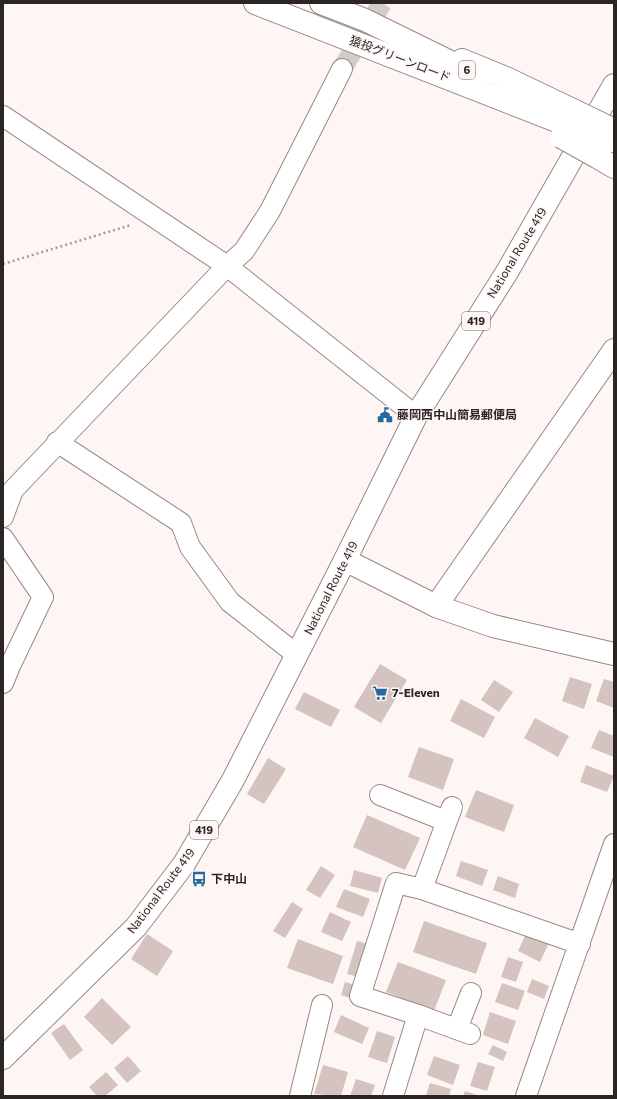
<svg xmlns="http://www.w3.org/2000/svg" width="617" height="1099" font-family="Commissioner,'Noto Sans JP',sans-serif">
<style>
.building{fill:#d4c3be}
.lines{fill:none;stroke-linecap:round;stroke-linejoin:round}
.minor-tunnel{stroke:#d4cccb;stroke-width:20;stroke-dasharray:20 10;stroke-linecap:butt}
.minor-casing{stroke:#988883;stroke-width:22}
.tertiary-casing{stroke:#988883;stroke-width:24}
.primary-casing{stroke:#988883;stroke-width:24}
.trunk-casing{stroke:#988883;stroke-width:24}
.path{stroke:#a29b99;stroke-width:2.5;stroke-dasharray:2 3;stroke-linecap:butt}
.minor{stroke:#fff;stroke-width:20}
.tertiary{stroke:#fff;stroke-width:22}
.primary{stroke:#fff;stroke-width:22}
.trunk{stroke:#fff;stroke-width:22}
.primary-bridge-casing{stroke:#988883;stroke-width:24;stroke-linecap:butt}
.primary-bridge{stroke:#fff;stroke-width:22}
.labels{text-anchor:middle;stroke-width:3;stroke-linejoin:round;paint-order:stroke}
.shield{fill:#fef6f5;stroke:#6a6462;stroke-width:1}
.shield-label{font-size:11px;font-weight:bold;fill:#2b2523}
.street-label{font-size:12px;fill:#2b2523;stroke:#fef6f5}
.poi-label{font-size:12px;font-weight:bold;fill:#2b2523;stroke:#fef6f5;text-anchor:start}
</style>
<rect width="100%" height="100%" fill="#fef6f5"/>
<g class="building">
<polygon points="380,664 407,680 381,723 354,707"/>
<polygon points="570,677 592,684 584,709 562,701"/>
<polygon points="604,679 614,682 614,708 596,701"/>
<polygon points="494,680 513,692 499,712 481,700"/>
<polygon points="304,692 340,710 331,727 295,709"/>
<polygon points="461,699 495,717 484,738 450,721"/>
<polygon points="535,718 569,736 558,757 524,738"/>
<polygon points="599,730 614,736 614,757 591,748"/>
<polygon points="419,747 454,759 443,790 408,777"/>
<polygon points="268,758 286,769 264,804 247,794"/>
<polygon points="586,765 614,776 607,792 580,782"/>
<polygon points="476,790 514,805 504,832 465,817"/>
<polygon points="367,815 420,838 405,870 353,847"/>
<polygon points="461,861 488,870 482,886 456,876"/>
<polygon points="321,866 335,875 320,898 306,890"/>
<polygon points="354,870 382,878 378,893 350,886"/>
<polygon points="498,876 519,884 515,898 493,890"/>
<polygon points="344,889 370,899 363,917 336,907"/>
<polygon points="292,902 303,909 285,938 273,931"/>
<polygon points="330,912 351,922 342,941 321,932"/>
<polygon points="424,921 487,943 476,974 413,952"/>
<polygon points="526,933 549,943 540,962 518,951"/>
<polygon points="147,934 173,951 157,976 131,959"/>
<polygon points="298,939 343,956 333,984 287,968"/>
<polygon points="357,941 368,944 359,977 347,974"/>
<polygon points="508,957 523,962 516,982 501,977"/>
<polygon points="398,962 446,980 434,1011 386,992"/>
<polygon points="532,979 549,986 544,999 527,992"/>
<polygon points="345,982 358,986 353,999 341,995"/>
<polygon points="502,983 525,991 518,1010 495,1002"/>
<polygon points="102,998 131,1027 112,1045 84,1017"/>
<polygon points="490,1012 516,1021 508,1044 483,1035"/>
<polygon points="341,1015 369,1028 362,1044 334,1032"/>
<polygon points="64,1024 83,1050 70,1060 51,1033"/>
<polygon points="377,1031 395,1037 387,1063 368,1057"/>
<polygon points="493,1045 507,1052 503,1061 488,1054"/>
<polygon points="128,1056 141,1071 127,1083 114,1068"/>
<polygon points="434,1056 460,1065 453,1085 427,1075"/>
<polygon points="478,1062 495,1067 487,1091 470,1086"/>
<polygon points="323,1065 348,1072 341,1096 314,1094"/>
<polygon points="106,1072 118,1085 105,1096 97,1096 89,1087"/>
<polygon points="356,1079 375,1085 371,1096 350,1096"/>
<polygon points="430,1083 451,1089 449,1096 426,1096"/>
<polygon points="465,1091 480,1096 463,1096"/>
</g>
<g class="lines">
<polyline class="minor-tunnel" points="342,69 382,3"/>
<g class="minor-casing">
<g id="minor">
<polyline points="3,116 227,266 416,416"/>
<polyline points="57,442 181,523 190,547 230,602 297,655"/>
<polyline points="3,517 13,490 227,266 244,251 270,211 342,69"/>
<polyline points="3,538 43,597 10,666 3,683"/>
<polyline points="380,795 446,821"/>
<polyline points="422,889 452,807"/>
<polyline points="418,1015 360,996 396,883 422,889 580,944"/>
<polyline points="457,1029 471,993"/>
<polyline points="300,1096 322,1005"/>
<polyline points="393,1096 418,1015 470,1034"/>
<polyline points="526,1096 614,844"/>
</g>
</g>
<g class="tertiary-casing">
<polyline id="tertiary" points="345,560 436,606 493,626 614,654"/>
</g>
<g class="primary-casing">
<g id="primary">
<polyline points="255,3 567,125"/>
<polyline points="321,3 365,20 475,74"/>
<polyline points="462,60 506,78 575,111"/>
<polyline points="597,157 614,167"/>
<polyline points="436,606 614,350"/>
</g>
</g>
<g class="trunk-casing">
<polyline id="trunk" points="3,1058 136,927 184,864 233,780 345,560 416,416 507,272 614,85"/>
</g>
<polyline class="path" points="3,264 131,225"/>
<use href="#minor" class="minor"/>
<use href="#tertiary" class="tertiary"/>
<use href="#primary" class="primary"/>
<use href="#trunk" class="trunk"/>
<g class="primary-bridge-casing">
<g id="primary-bridge">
<polyline points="575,111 612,129"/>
<polyline points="567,125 605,143"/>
<polyline points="561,137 597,157"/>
</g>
</g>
<use href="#primary-bridge" class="primary-bridge"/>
</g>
<defs>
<g id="civic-bare" transform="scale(1.2)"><path d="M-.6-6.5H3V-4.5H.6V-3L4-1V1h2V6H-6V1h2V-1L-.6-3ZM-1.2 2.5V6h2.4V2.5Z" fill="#256a9f" stroke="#fef6f5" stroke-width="2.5" paint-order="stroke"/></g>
<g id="supermarket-bare" transform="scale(1.2)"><path d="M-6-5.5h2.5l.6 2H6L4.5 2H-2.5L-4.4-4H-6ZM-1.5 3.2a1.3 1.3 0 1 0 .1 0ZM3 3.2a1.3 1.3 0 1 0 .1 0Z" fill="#256a9f" stroke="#fef6f5" stroke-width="2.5" paint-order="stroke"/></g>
<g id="bus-bare" transform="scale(1.2)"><path d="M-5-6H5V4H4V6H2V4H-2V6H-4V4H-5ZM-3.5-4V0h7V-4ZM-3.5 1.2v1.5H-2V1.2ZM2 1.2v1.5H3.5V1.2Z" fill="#256a9f" stroke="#fef6f5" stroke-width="2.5" paint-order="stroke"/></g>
</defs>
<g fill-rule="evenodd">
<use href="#civic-bare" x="385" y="415"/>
<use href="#supermarket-bare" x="380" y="693"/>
<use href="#bus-bare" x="199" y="879"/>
</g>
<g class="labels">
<g class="shield">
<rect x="459" y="61" width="16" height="18" rx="3"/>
<rect x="462" y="312" width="28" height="18" rx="3"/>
<rect x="190" y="821" width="28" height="18" rx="3"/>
</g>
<g class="shield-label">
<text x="467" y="74">6</text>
<text x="476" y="325">419</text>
<text x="204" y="834">419</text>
</g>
<g class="street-label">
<text transform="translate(400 59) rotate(21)" y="4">猿投グリーンロード</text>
<text transform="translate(517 253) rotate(-59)" y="4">National Route 419</text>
<text transform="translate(331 588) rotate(-63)" y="4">National Route 419</text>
<text transform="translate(161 891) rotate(-53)" y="4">National Route 419</text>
</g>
<g class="poi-label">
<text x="397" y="419">藤岡西中山簡易郵便局</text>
<text x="392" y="697">7-Eleven</text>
<text x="211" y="883">下中山</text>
</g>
</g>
<rect width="617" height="1099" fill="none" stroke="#2b2523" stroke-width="8"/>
</svg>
